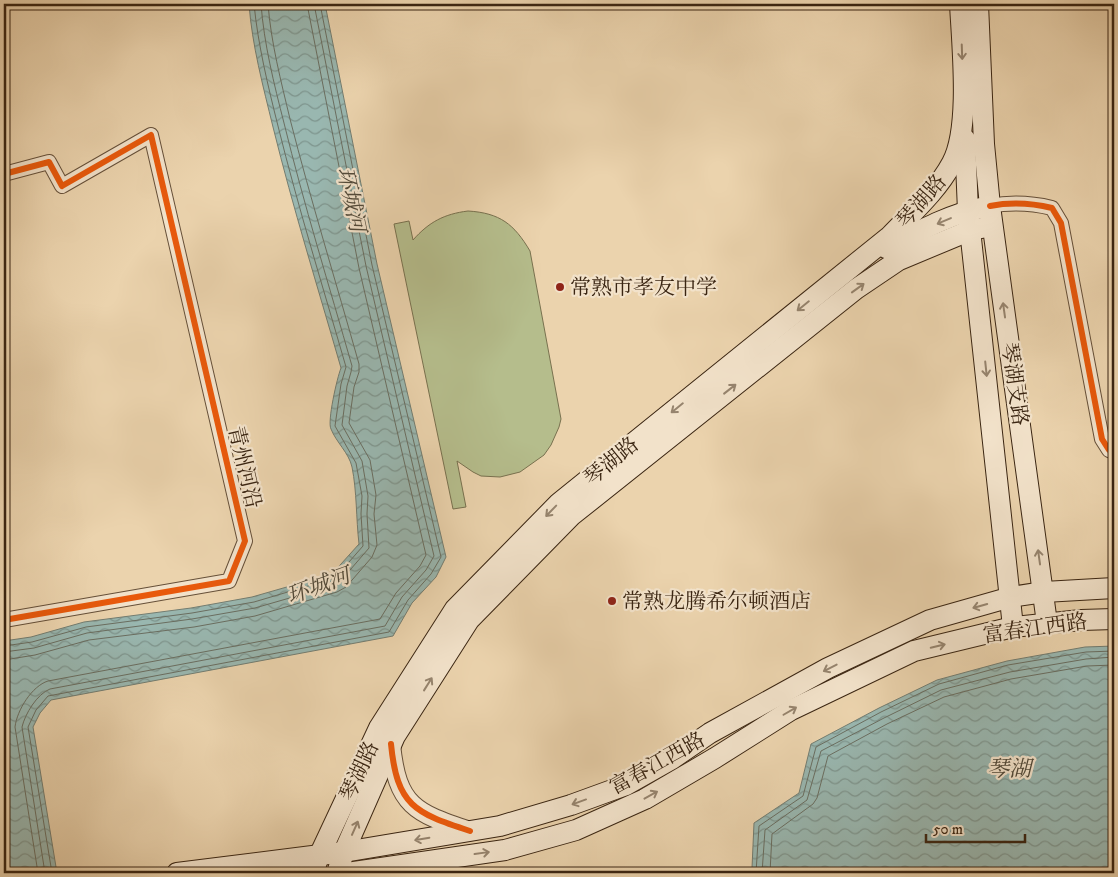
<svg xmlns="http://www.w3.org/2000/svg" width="1118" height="877" font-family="'IM FELL DW Pica','Noto Serif SC',serif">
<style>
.garden{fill:#b5bd8c;stroke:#78714f}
.water{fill:url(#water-waves);stroke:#737d71}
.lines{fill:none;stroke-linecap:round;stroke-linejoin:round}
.shore{stroke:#6a6e61;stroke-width:1}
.minor-casing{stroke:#665039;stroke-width:16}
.tertiary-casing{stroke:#665039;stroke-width:20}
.secondary-casing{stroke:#3a2512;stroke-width:22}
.minor{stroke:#f2e2ca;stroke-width:14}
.tertiary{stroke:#f2e2ca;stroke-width:18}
.secondary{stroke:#f2e2ca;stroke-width:20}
.cycleway-casing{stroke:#f2e2ca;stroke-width:9}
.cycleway{stroke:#e8590c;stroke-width:6}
.oneway{stroke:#96846e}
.poi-dot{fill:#8f2418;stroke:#f2e2ca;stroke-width:2}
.labels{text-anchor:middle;stroke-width:4.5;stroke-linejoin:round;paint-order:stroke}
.street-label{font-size:21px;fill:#3a2512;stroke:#f2e2ca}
.poi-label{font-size:21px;fill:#3a2512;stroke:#f2e2ca;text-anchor:start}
.water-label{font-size:22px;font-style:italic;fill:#524a3a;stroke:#f2e2ca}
</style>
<defs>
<pattern id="water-waves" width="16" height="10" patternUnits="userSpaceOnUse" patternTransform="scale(1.25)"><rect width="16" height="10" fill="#99b7b0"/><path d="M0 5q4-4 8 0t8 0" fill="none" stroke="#7e958e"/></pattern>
</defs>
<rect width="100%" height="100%" fill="#ebd3ad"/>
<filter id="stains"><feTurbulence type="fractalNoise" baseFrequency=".004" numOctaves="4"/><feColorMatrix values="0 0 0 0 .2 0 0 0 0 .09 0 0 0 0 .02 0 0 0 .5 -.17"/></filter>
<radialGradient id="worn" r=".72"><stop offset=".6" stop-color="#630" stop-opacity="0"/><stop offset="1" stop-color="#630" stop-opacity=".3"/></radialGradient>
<path class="garden" d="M 468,211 C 500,213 514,224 530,251 L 561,419 L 559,427 L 551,445 L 544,455 L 520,472 L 500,477 L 481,476 L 473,472 L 457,461 L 466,507 L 453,509 L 394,224 L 409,221 L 413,240 C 429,222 444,214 468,211 Z"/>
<g class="water">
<path d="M 249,4 L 325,4 L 377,264 L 446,557 L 436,577 L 412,603 L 393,636 L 51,700 L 40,713 L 33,727 L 57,873 L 4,873 L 4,641 L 31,637 L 84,622 L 191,608 L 252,597 L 332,574 L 359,544 C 356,518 357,492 352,467 C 349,453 336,442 331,429 C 327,422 337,378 341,368 C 318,288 293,208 273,127 C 263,86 252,45 249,4 Z"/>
<polygon points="1114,646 1114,873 750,873 752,868 754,823 799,793 811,744 879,708 937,680 1007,661 1085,647"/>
</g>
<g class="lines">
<g class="shore">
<path d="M 4,646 L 32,642 L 86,627 L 192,613 L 254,602 L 335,578 L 363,546 L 361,514 L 362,496 L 356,463 L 335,426 L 341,384 L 346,367 C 323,287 298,207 278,126 C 268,86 258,45 254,4"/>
<path d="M 4,652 L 34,648 L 87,633 L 192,619 L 255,608 L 338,584 L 369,548 L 367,514 L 368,496 L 362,461 L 342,425 L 347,386 L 351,372 L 352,366 C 329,285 304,205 284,123 C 274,84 264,44 261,4"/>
<path d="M 4,660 L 35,655 L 89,640 L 194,627 L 255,616 L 337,592 L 346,587 L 372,557 L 377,545 L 374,514 L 376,495 L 370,460 L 349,423 L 354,387 L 359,372 L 359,364 C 336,282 311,201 290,119 C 281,81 271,43 268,4"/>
<path d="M 38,873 L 15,727 C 17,710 32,686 48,681 L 380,619 L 396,593 L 420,566 L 426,555 L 359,268 L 307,4"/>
<path d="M 45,873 L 22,727 C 25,714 37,694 50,689 L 385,626 L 402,597 L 426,570 L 434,556 L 366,266 L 314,4"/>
<polyline points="52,873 28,727 36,710 48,696 389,632 408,600 431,574 441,557 372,265 320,4"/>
<polyline points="756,873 759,826 803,796 816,747 881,712 939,684 1008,665 1086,652 1114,651"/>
<polyline points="762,873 765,830 807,800 821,751 884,718 941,690 1010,672 1086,659 1114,657"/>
<polyline points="770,873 772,834 813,804 817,798 828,756 887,724 944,697 1011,679 1087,666 1114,665"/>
</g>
<g class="minor-casing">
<g id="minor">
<polyline points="4,174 49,162 62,186 151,135 245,541 229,581 4,620"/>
<path d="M 990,206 C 1011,202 1031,203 1052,208 L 1061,223 L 1102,439 L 1109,450 L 1114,452"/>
</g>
</g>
<g class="tertiary-casing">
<path id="tertiary" d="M 391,744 C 397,806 415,813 470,831"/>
</g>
<g class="secondary-casing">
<g id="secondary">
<polyline points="978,4 984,144 990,206 1047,623"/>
<polyline points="965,139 968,211 1013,627"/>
<path d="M 886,248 C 916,233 947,215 981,208"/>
<polyline points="177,873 344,852 500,826 571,805 626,785 672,759 710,733 828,668 930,620 1011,597 1044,592 1114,588"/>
<path d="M 313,873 L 319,856 L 379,728 L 455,609 L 559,503 L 890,236 C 912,213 937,191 952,163 C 971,128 962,45 960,4"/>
<polyline points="337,873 344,852 395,736 469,620 571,516 856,289 899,260 971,230 992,226"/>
<polyline points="347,873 505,850 576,830 645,799 715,758 791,710 914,651 1013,627 1081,620 1114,619"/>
</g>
</g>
<use href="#minor" class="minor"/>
<use href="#tertiary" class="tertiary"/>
<use href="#secondary" class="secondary"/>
<g class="cycleway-casing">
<g id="cycleway">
<polyline points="4,174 49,162 62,186 151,135 245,541 229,581 4,620"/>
<path d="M 990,206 C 1011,202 1031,203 1052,208 L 1061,223 L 1102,439 L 1109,450 L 1114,452"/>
<path d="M 391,744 C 397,806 415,813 470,831"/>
</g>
</g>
<use href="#cycleway" class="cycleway"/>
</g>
<defs><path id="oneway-shaft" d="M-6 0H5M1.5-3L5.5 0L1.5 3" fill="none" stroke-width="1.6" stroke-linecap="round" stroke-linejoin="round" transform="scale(1.25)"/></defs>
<g class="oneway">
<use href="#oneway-shaft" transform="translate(962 52) rotate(88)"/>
<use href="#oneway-shaft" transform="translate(944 221) rotate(157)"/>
<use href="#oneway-shaft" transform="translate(858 288) rotate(-36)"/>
<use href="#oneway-shaft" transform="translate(803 306) rotate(141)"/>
<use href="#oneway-shaft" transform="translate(1004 310) rotate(-98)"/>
<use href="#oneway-shaft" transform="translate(986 369) rotate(84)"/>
<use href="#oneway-shaft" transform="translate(730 389) rotate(-38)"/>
<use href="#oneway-shaft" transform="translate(677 408) rotate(141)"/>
<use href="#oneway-shaft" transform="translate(551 511) rotate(134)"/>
<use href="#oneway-shaft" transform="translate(1039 557) rotate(-98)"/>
<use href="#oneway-shaft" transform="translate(980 606) rotate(164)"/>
<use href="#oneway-shaft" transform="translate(938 646) rotate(-14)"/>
<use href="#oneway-shaft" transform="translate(830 668) rotate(153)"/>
<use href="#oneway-shaft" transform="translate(428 684) rotate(-58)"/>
<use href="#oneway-shaft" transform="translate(790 711) rotate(-30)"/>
<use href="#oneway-shaft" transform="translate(651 795) rotate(-29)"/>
<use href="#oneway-shaft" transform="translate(579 802) rotate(160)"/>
<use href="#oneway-shaft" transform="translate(355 828) rotate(-66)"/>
<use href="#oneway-shaft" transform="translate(422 839) rotate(170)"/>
<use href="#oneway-shaft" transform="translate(482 853) rotate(-8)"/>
</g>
<g class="poi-dot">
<circle cx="560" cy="287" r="5"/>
<circle cx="612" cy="601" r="5"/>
</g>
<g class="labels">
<g class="street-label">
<text transform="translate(921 201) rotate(-49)" y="7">琴湖路</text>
<text transform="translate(1015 384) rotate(82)" y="7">琴湖支路</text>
<text transform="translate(611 461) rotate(-39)" y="7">琴湖路</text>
<text transform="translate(245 467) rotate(77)" y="7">青州河沿</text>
<text transform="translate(1035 628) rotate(-8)" y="7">富春江西路</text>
<text transform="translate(657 763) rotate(-29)" y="7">富春江西路</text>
<text transform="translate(359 771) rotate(-65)" y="7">琴湖路</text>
</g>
<g class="poi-label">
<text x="570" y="294">常熟市孝友中学</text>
<text x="622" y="608">常熟龙腾希尔顿酒店</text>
</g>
<g class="water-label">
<text transform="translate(352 199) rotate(78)" y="8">环城河</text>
<text transform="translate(318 585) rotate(-20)" y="8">环城河</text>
<text x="1009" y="776">琴湖</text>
</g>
</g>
<rect width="1118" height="877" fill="none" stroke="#ebd3ad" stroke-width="20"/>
<rect x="5" y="5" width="1108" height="867" fill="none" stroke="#3a2512" stroke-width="2.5"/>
<rect x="10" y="10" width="1098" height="857" fill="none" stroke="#3a2512"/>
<path d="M926 834v8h99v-8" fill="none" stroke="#3a2512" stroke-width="2.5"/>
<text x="933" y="834" font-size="15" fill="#3a2512" stroke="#f2e2ca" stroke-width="4" paint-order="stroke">50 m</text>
<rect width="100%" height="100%" filter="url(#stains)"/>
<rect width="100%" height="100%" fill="url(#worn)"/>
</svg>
